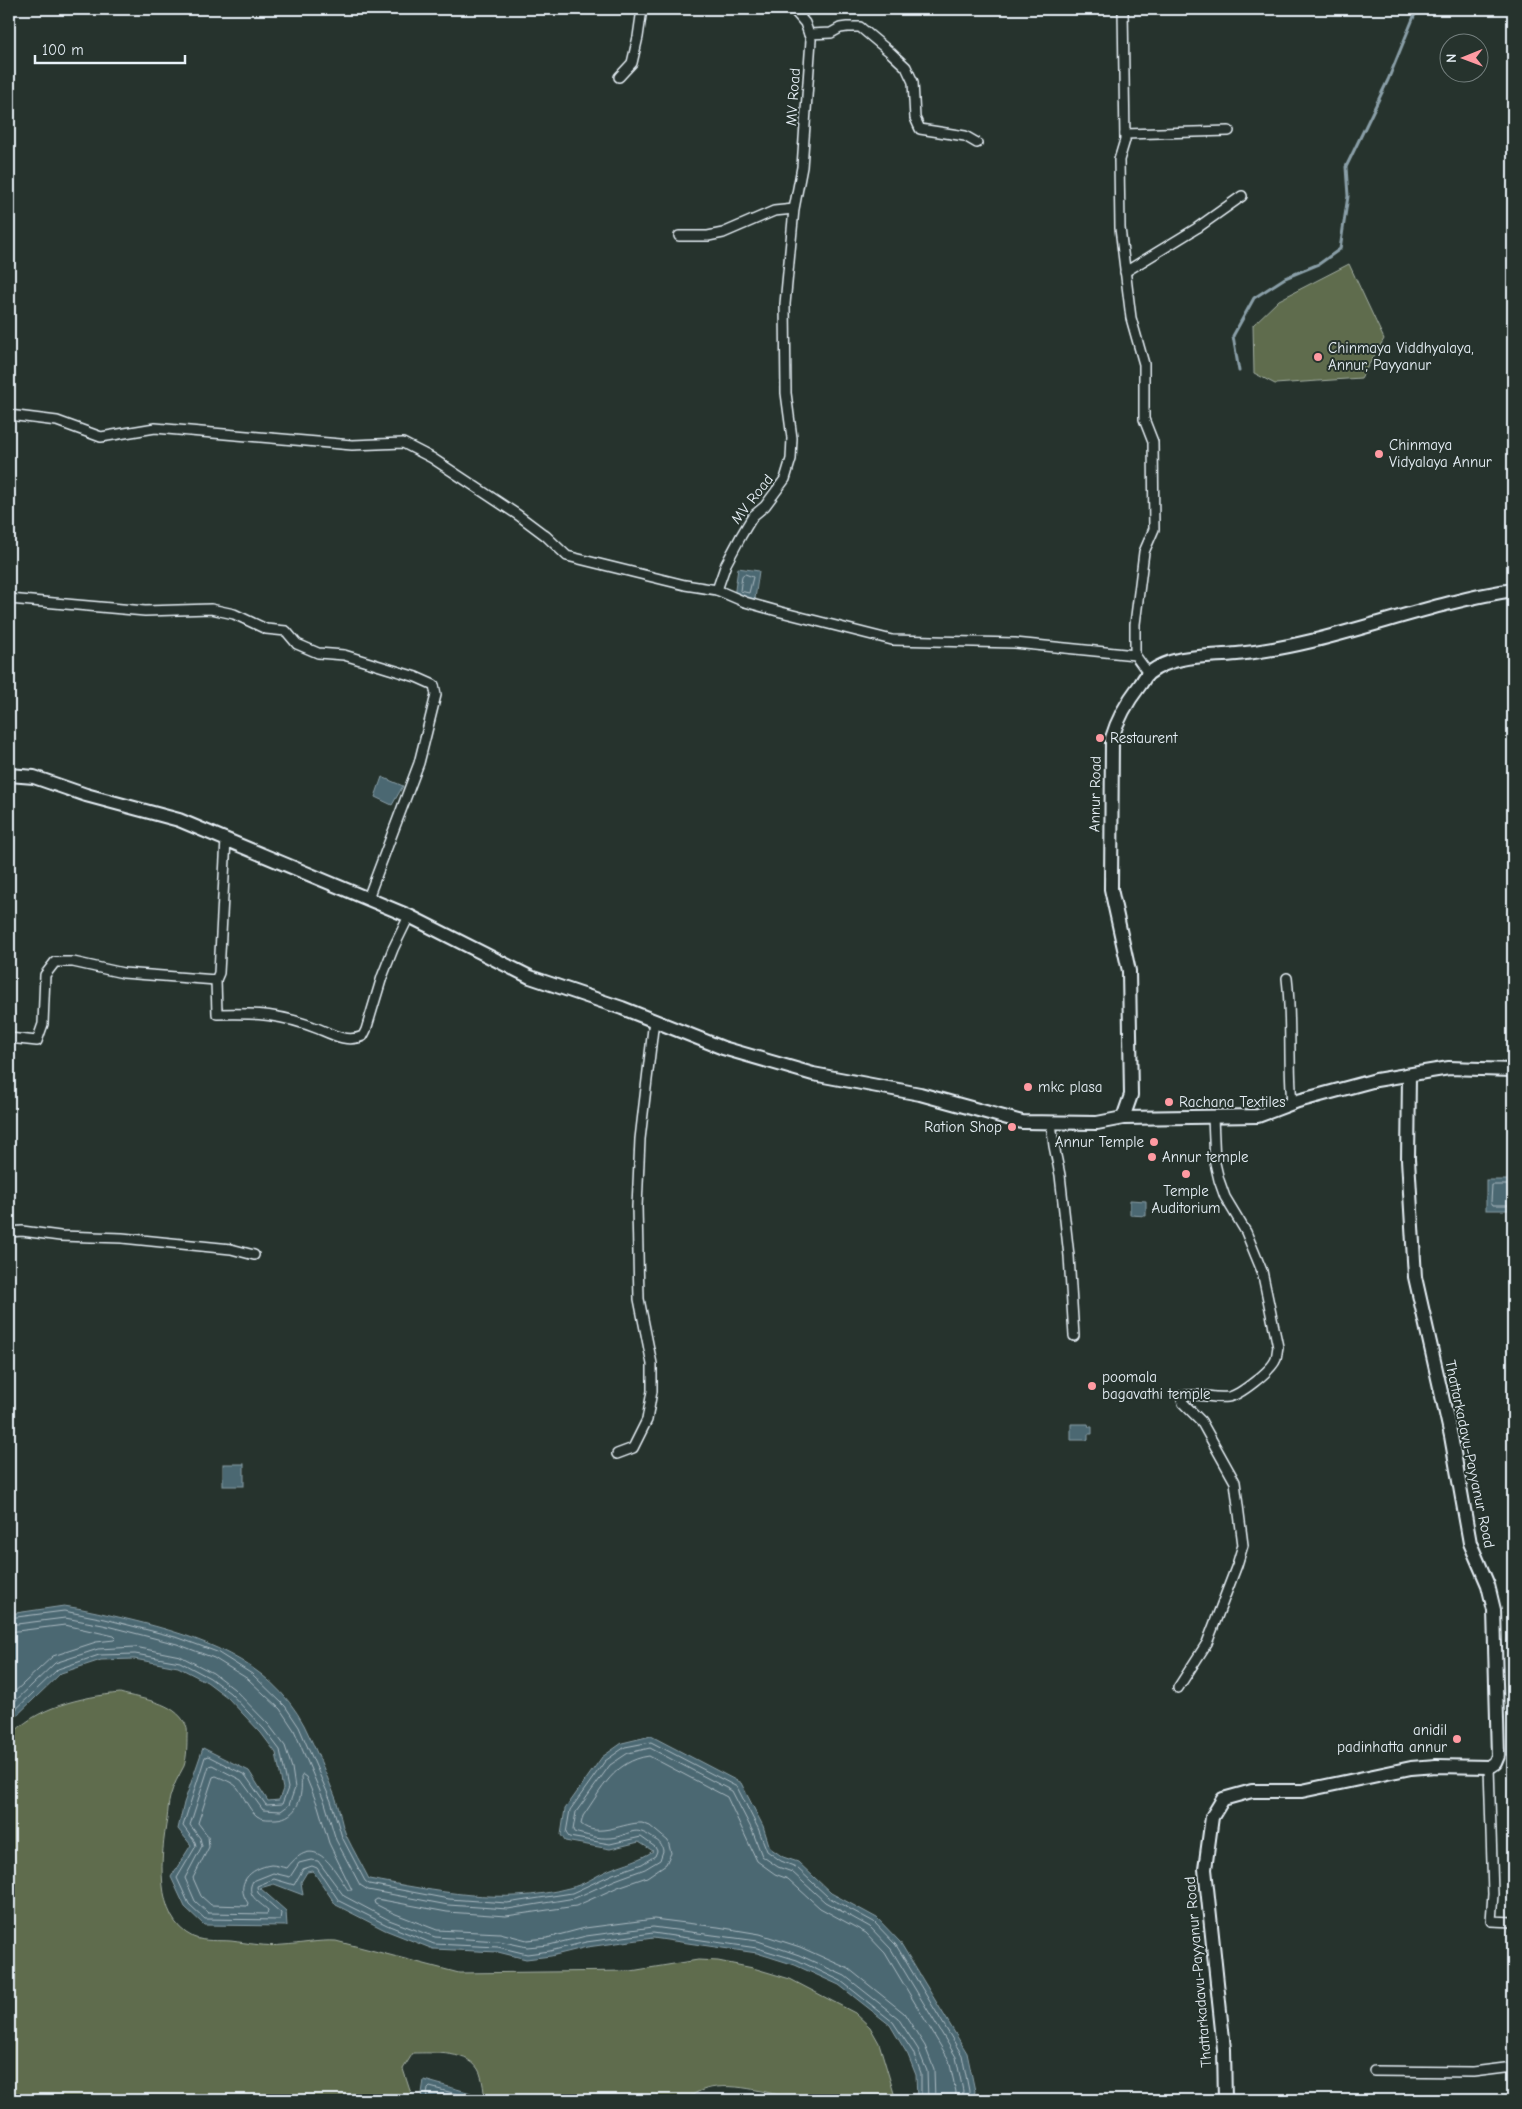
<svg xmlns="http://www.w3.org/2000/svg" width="1522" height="2109" font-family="'Comic Neue',sans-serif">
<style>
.green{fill:#5e6c4e;stroke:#a3aea3}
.water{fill:#4c6872;stroke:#8a9fa8}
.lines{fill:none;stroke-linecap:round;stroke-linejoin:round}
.shore{stroke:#aabac2;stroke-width:1}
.stream{stroke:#8a9fa8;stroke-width:3}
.minor-casing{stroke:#e8f1f8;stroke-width:12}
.secondary-casing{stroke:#e8f1f8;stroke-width:16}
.minor{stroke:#26332d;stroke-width:9}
.secondary{stroke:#26332d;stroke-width:12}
.poi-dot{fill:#ff9aa2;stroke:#26332d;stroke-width:2}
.labels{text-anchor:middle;stroke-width:4;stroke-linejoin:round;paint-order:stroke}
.street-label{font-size:15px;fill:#e8f1f8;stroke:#26332d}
.poi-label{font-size:15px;fill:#e8f1f8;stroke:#26332d;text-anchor:start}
</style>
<rect width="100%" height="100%" fill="#26332d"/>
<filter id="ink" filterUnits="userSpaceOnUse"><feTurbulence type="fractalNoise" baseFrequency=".02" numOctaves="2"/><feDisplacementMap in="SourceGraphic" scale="10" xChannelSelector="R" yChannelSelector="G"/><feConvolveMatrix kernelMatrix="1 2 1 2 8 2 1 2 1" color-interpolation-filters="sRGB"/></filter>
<g filter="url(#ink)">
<g class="green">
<polygon points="1349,264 1384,339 1361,378 1275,384 1254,373 1253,325 1279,300"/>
<path d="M 120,1693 C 143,1700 174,1701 186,1725 C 188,1728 187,1732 187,1736 C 187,1745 187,1757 184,1766 C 179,1776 173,1785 170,1797 C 168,1804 168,1812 167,1819 C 161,1854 153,1918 193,1937 C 205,1942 218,1940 231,1941 C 248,1943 266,1947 283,1945 C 301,1944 318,1940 336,1941 L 459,1973 L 631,1971 L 698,1960 L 718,1961 L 753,1968 L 790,1979 L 855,2013 L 870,2027 L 879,2043 L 896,2100 C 863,2100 829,2102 796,2100 C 790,2100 784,2097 778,2095 C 750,2088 709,2078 686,2100 L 485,2100 C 484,2092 483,2081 480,2073 C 471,2050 433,2053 413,2053 L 403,2069 L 413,2100 L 9,2100 L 9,1738 C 34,1707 82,1697 120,1693 Z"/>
</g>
<g class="water">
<polygon points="738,568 759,571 755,599 734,597"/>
<polygon points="382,777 403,786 392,805 375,797"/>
<rect x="1486" y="1180" width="27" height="30"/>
<polygon points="1130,1200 1146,1201 1146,1216 1130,1215"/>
<polygon points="1071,1424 1088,1424 1089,1427 1092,1427 1092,1434 1088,1434 1088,1440 1071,1440"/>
<rect x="223" y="1464" width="21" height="22"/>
<path d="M 64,1606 C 87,1609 109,1615 131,1620 C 197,1636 270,1660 304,1725 C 316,1749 326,1774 336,1799 C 340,1811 341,1824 346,1835 C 353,1850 362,1865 369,1879 C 436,1891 502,1906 569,1888 C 584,1885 597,1875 611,1869 C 626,1863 640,1860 653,1851 L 639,1842 L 610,1849 L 565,1841 L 561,1835 L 565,1809 L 602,1757 L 622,1743 L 651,1736 L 741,1783 L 763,1826 L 770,1848 L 783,1857 L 798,1862 L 831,1893 L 877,1918 L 900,1942 L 967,2053 L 975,2091 L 973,2100 L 917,2100 L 916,2075 L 908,2055 L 890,2025 L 839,1985 L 795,1965 L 757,1953 L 653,1938 L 587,1947 L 551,1956 L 526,1959 L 498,1952 L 433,1949 L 385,1930 L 336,1905 L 313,1871 L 307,1872 L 301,1882 L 303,1895 L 274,1884 L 260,1888 L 286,1911 L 287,1926 L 204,1925 L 185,1907 L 171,1877 L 191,1845 L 178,1829 L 184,1803 L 203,1748 L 249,1771 L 268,1801 L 279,1800 L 283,1789 L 276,1753 L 261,1733 L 227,1697 L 207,1682 L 178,1667 L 134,1659 L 101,1660 L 61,1673 L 9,1723 L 9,1614 Z"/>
<polygon points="424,2080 471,2093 470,2100 421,2100"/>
</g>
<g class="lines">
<g class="shore">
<polygon points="745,574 753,577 749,593 740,591 742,576"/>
<polyline points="1513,1185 1492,1185 1491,1202 1493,1205 1513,1205"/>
<polyline points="9,1618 64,1611 105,1619 179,1638 217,1652 252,1674 285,1706 299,1727 331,1801 342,1837 365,1881 369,1884 449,1899 507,1903 572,1893 613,1874 642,1864 655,1856 657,1851 655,1847 641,1837 610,1844 569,1837 566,1833 570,1810 605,1761 625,1747 651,1742 737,1787 758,1828 767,1851 781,1861 796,1867 828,1897 874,1922 896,1945 962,2055 969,2091 969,2100"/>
<path d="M 9,1625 L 65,1618 L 103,1625 L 177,1644 L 214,1658 L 248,1679 L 280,1709 L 294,1730 L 325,1803 L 336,1840 L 360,1885 L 368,1890 L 448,1905 L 508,1909 L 575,1898 L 615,1880 L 645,1869 L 660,1860 L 663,1851 C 662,1845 660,1842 654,1839 C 632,1823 632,1836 610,1838 C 599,1839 585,1835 574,1832 L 573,1830 L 576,1812 L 610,1765 L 628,1753 L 650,1748 L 732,1791 L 752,1830 L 762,1856 L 778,1867 L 792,1872 L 825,1902 L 870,1927 L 891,1949 L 956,2057 L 963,2091 L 962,2100"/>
<polyline points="9,1632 65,1625 114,1636 116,1638 114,1640 96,1642 53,1656 9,1697"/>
<path d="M 9,1707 L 55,1663 L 98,1649 L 135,1647 L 180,1656 L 213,1673 L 234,1689 L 269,1725 L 285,1746 L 292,1768 L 295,1788 L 289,1805 L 281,1811 L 263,1810 L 241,1780 L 212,1765 L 209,1766 L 190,1825 L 200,1838 L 202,1846 L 185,1878 L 195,1901 L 208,1913 L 267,1914 L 268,1910 C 259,1902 245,1895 253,1881 L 273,1873 L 290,1877 L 299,1863 L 311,1860 L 318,1861 L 344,1896 L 389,1920 L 435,1937 L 499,1941 L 527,1947 L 549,1945 L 586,1936 L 653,1927 L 758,1941 L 799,1955 L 845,1976 L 898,2018 L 918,2049 L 927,2071 L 928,2100"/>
<polyline points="9,1716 58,1669 99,1655 135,1654 180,1662 210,1678 230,1693 264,1729 280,1750 288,1788 282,1804 266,1805 245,1775 208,1756 205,1757 183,1826 195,1842 196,1846 177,1878 189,1904 205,1919 280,1920 281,1913 258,1893 257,1886 274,1879 294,1885 303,1869 312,1866 317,1868 339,1901 387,1925 434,1944 498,1947 527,1954 550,1951 586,1942 653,1933 757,1948 797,1960 841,1981 893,2022 913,2052 921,2073 921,2100"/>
<path d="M 303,1775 L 306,1777 L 318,1806 L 329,1843 L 352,1890 L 348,1890 C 331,1865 315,1832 287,1868 C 281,1867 276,1865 271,1865 C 250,1868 234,1884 248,1903 L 247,1906 L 211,1905 L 201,1896 L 193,1878 L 209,1847 L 208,1836 L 198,1823 L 213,1777 L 216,1776 C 223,1779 232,1782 237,1787 C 244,1796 248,1809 257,1816 C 263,1820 270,1819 276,1819 C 298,1818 303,1796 301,1778 Z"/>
<polyline points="426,2100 428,2089 430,2087 464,2096 465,2100"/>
<path d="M 935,2100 L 934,2069 L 925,2046 L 904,2013 L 849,1969 L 800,1947 L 760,1934 L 718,1927 L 654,1919 L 585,1928 L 547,1938 L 527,1940 L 500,1933 L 437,1930 L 393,1913 L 375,1904 L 374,1901 L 377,1899 L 447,1912 L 506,1916 L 576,1906 L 618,1887 L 647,1877 L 666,1864 L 671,1853 L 668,1841 L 650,1826 L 642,1823 C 624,1822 598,1839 581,1824 L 583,1816 C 602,1789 614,1761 649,1756 L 727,1797 L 757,1861 L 775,1874 L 788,1879 L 820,1908 L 866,1933 L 885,1953 L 949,2060 L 956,2092 L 955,2100"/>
</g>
<polyline class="stream" points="1239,371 1233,336 1254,298 1285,278 1319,264 1340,249 1348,196 1346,167 1388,80 1417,9"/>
<g class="minor-casing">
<g id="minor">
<polyline points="793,9 805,23 811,40 802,167 794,209 785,304 786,393 792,438 791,459 785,479 765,506 753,516 741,536 726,564 717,590 745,602 781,612 892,640 1015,643 1135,655 1148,673"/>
<polyline points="1123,9 1125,140 1119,160 1120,228 1131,318 1144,364 1144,419 1153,442 1154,529 1144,552 1135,624 1135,655"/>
<polyline points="799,15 807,9"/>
<polyline points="809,34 831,33 840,28 847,27 860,27 891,53 906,67 913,82 915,118 920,129 965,136 977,143"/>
<polyline points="619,77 632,63 638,37 642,9"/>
<polyline points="1125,134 1229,131"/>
<polyline points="679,236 708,236 723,233 774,211 794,209"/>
<polyline points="1125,272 1197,228 1242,196"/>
<polyline points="9,415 57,421 101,437 155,428 352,445 403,443 432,458 518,515 546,536 567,556 685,585 717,590"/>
<polyline points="9,599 145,611 211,609 234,614 266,629 286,631 297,644 318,653 344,655 416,677 434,685 436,695 419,763 368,898"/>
<path d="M 1287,978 C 1292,1020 1288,1061 1292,1103"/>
<path d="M 216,980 L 217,1014 C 257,1013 281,1014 319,1029 C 333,1035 348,1043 363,1036 L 366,1030 L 382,977 L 393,949 L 409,916"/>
<polyline points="9,1038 37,1041 43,1024 45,975 55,962 73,962 123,973 216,980 219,973 226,839"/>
<polyline points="1051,1123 1054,1146 1060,1175 1069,1256 1074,1336"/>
<polyline points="9,1232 22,1231 60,1236 122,1238 231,1249 254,1255"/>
<polyline points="617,1454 633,1448 647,1420 652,1391 652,1364 639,1299 637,1207 640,1139 654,1020"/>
<path d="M 1178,1688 L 1207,1643 L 1237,1565 L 1243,1545 L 1235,1482 L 1201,1421 L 1183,1403 L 1181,1396 C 1198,1392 1211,1399 1228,1397 C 1239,1396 1272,1370 1276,1359 C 1277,1355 1277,1351 1278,1347 L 1262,1271 L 1246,1232 L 1225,1197 L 1219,1180 L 1215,1163 L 1213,1117"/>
<polyline points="1489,1767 1493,1894 1491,1921 1513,1922"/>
<polyline points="1374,2071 1473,2072 1513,2067"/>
</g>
</g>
<g class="secondary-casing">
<g id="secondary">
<polyline points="9,775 34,777 86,795 179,820 409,916 530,977 622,1008 723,1048 813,1074 920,1094 1022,1122 1097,1123 1123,1118 1258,1116 1298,1101 1376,1080 1449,1068 1513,1070"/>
<path d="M 1123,1118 L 1131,1095 L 1129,971 L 1111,889 L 1112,738 C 1118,717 1127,702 1140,685 C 1143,681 1145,676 1149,673 C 1174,654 1207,657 1237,654 C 1331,645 1419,604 1513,590"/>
<polyline points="1225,2100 1224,2049 1205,1869 1212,1817 1223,1799 1252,1791 1302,1791 1411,1768 1436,1766 1489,1767 1495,1763 1498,1756 1494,1610 1488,1585 1470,1543 1451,1436 1415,1277 1408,1159 1409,1076"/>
</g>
</g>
<use href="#minor" class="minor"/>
<use href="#secondary" class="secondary"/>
</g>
</g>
<g class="poi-dot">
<circle cx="1318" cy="357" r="5"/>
<circle cx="1379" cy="454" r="5"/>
<circle cx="1100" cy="738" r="5"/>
<circle cx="1028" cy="1087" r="5"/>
<circle cx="1169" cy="1102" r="5"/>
<circle cx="1012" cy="1127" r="5"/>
<circle cx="1154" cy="1142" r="5"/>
<circle cx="1152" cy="1157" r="5"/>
<circle cx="1186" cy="1174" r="5"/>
<circle cx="1092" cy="1386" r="5"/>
<circle cx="1457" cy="1739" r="5"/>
</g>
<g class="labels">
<g class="street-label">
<text transform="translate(793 97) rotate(-86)" y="5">MV Road</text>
<text transform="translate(752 499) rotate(-52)" y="5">MV Road</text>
<text transform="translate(1095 794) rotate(-89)" y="5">Annur Road</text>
<text transform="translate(1470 1454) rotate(78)" y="5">Thattarkadavu-Payyanur Road</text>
<text transform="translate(1198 1972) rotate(-95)" y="5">Thattarkadavu-Payyanur Road</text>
</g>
<g class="poi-label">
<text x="1328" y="353">Chinmaya Viddhyalaya,<tspan x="1328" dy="17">Annur, Payyanur</tspan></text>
<text x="1389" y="450">Chinmaya<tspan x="1389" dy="17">Vidyalaya Annur</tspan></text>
<text x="1110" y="743">Restaurent</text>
<text x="1038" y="1092">mkc plasa</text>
<text x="1179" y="1107">Rachana Textiles</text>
<text x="1002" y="1132" text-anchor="end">Ration Shop</text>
<text x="1144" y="1147" text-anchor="end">Annur Temple</text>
<text x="1162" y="1162">Annur temple</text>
<text x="1186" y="1196" text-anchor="middle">Temple<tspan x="1186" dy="17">Auditorium</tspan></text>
<text x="1102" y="1382">poomala<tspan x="1102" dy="17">bagavathi temple</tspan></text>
<text x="1447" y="1735" text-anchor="end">anidil<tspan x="1447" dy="17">padinhatta annur</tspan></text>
</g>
</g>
<rect width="1522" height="2109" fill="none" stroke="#26332d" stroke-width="30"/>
<rect x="15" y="15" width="1492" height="2079" fill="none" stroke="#e8f1f8" stroke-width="2" filter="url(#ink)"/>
<g transform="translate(1464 58) rotate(269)"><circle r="24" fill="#26332d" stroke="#747f7e"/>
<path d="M0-4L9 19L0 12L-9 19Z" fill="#ff9aa2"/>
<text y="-8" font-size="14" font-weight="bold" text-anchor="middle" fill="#e8f1f8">N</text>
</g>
<path d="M35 55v8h150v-8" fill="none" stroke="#e8f1f8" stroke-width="2.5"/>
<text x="42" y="55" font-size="15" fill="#e8f1f8" stroke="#26332d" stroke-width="4" paint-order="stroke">100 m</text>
</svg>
